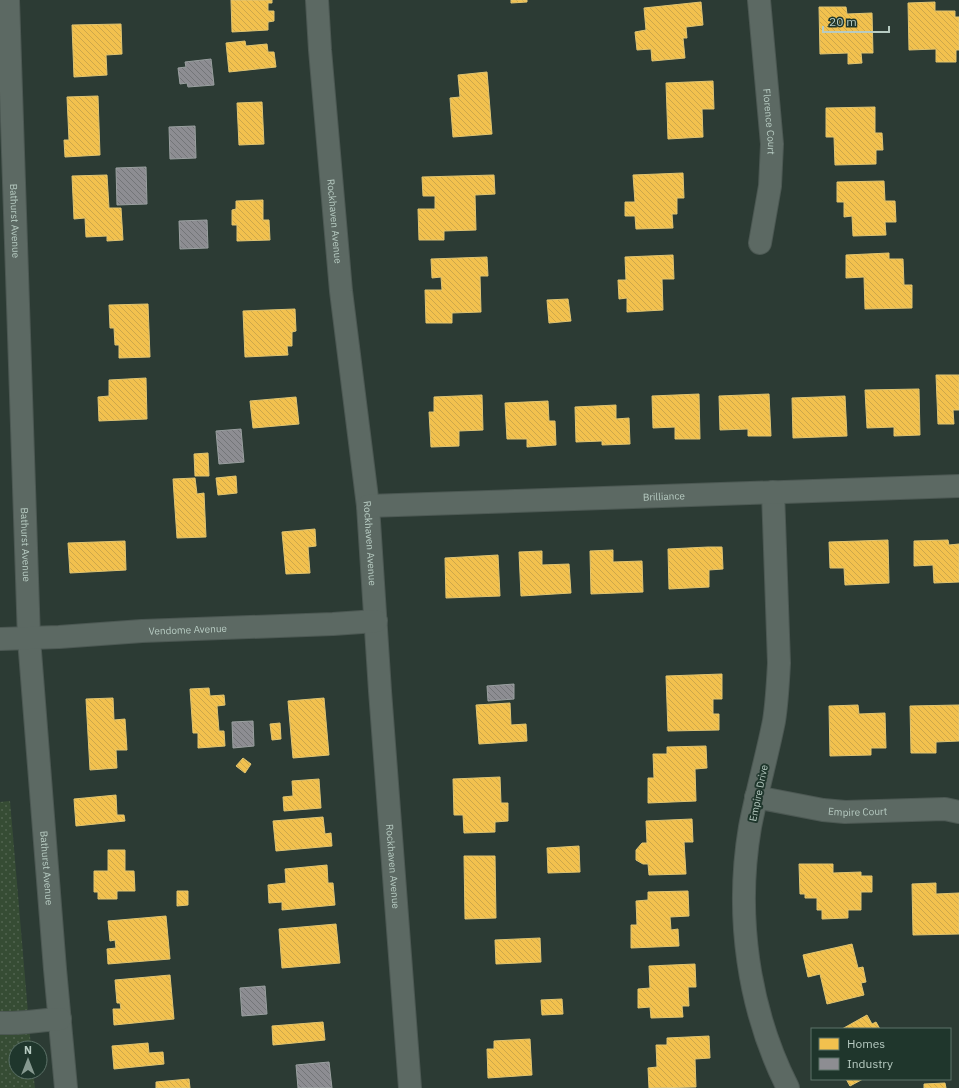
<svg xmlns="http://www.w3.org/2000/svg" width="959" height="1088" font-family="'IBM Plex Sans',sans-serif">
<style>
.park{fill:url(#park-dots)}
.homes{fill:url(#homes-back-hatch);stroke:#e0c471}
.industry{fill:url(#industry-back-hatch);stroke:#9aa0a0}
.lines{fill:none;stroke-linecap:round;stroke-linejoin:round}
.minor-casing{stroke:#4c5853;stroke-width:24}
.minor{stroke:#5c6963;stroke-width:22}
.labels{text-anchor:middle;stroke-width:4;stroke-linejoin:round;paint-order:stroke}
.street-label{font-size:10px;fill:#b7cbc2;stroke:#1f362c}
</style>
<defs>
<pattern id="park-dots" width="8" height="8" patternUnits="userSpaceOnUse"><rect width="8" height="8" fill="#364c34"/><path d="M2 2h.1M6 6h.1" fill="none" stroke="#516450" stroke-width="1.8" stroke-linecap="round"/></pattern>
<pattern id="homes-back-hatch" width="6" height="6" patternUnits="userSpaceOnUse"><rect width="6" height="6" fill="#f2c14e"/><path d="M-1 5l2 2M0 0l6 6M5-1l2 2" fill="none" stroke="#cda74a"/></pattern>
<pattern id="industry-back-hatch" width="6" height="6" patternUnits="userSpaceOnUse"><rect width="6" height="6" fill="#8d8d92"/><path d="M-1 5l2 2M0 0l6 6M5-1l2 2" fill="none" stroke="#737578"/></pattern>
</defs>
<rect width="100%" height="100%" fill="#2c3b34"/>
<polygon class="park" points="10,801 31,1048 16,1048 16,1072 33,1072 35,1088 0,1088 0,802"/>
<g class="homes">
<polygon points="231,0 272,0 272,3 268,3 268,11 274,11 274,21 268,22 268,30 232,32"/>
<polygon points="511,0 527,0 527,2 511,3"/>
<polygon points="701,2 703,25 686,27 687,38 683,38 685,58 652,61 651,49 637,50 635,32 646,30 644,8"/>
<polygon points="935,2 935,11 955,11 955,17 959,17 959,50 956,50 956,62 936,62 936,49 909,50 908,3"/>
<polygon points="819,7 846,7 847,14 872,13 873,53 861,53 862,63 848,64 848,53 820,54"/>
<polygon points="121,24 122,54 106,55 107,75 74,77 72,25"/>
<polygon points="245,41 246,46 267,44 268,52 274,52 276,67 229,72 226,43"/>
<polygon points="487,72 492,134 453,137 450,98 460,97 458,75"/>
<polygon points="713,81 714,109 702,109 703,137 668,139 666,83"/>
<polygon points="98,96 100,155 65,157 64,140 69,140 67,97"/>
<polygon points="262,102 264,144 239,145 237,103"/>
<polygon points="875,107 875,133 882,133 883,150 876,150 876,164 835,165 834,137 826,137 826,108"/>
<polygon points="683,173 684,198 677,198 677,214 672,214 673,228 636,229 635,216 625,216 625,202 635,202 633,175"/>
<polygon points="107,175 109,208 121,208 123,240 107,241 107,236 86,237 85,218 74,219 72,176"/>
<polygon points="494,175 495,194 475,195 476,230 444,231 444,240 419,240 418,209 435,209 435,196 423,196 422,177"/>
<polygon points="884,181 885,201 895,201 896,222 885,222 886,235 853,236 852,216 844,217 844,202 837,202 837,182"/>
<polygon points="263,200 263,220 269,220 270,240 237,241 237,225 232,225 232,210 236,209 236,201"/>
<polygon points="889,253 889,259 903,259 904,285 912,285 912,308 865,309 864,277 846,278 846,255"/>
<polygon points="673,255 674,279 662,279 663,310 627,312 627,298 619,299 618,280 626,280 625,257"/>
<polygon points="487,257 488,276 480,276 481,312 452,313 452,323 426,323 425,290 442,290 441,277 432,278 431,259"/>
<polygon points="568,299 571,321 549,323 547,300"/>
<polygon points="148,304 150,357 119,358 119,345 115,345 114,328 110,328 109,305"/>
<polygon points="295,309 296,331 292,332 292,346 287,346 288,355 245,357 243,311"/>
<polygon points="936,375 959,375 959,410 953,410 954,424 938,424"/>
<polygon points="146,378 147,419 99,421 98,397 109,396 109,380"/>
<polygon points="919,389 920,435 894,436 894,427 867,428 865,390"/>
<polygon points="699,394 700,439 675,439 675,427 653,428 652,396"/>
<polygon points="769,394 771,436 748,436 748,429 720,430 719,396"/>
<polygon points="482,395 483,430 459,431 459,446 431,447 429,412 434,412 434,397"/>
<polygon points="845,396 847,436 793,438 792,398"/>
<polygon points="296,397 299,424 253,428 250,401"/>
<polygon points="548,401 549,421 555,421 556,445 527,447 527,439 507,439 505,403"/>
<polygon points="616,405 616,419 629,418 630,444 602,445 602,441 576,442 575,407"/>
<polygon points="208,453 209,476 195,476 194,454"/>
<polygon points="236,476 237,493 218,495 216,478"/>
<polygon points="195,478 197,494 204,493 206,537 177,538 173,479"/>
<polygon points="315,529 316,546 308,547 310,573 286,574 282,532"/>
<polygon points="888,540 889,583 845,585 844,568 830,568 829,542"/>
<polygon points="948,540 949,545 959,544 959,582 934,583 933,565 914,566 914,541"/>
<polygon points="125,541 126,570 70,573 68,543"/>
<polygon points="708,547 722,547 723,569 709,570 709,587 669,589 668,549"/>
<polygon points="613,550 613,562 642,561 643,592 591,594 590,551"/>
<polygon points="542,551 542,565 569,564 571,593 521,596 519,552"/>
<polygon points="498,555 500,596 446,598 445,558"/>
<polygon points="722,674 722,699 713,699 713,714 719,714 719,730 668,731 666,676"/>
<polygon points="209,688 210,696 224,695 225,705 217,706 219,731 224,731 225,746 198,748 198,733 193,733 190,689"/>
<polygon points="113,698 114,720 125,719 127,750 116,750 117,768 90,770 86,699"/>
<polygon points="324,698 329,755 293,758 288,701"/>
<polygon points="510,703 511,725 526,724 527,741 479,744 476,705"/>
<polygon points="858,705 859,714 885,713 886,748 871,748 871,755 830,756 829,706"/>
<polygon points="959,705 959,741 936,742 936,753 911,753 910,706"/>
<polygon points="280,723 281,739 272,740 270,724"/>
<polygon points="706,746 707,768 695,769 696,801 648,803 648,778 654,778 653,754 667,754 667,747"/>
<polygon points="243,758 251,764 245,773 236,766"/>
<polygon points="500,777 501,803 508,803 508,821 495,822 495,832 464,833 463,815 454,815 453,779"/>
<polygon points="319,779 321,808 284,811 283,797 293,796 292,781"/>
<polygon points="116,795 117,815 124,815 125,821 76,826 74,799"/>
<polygon points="323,817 325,834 331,833 332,846 276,851 273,821"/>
<polygon points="692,819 693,842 684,842 686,874 649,875 648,864 643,864 636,860 636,850 642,843 647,843 646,821"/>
<polygon points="579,846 580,872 548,873 547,848"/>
<polygon points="108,850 125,850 125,871 134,871 135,891 117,891 117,899 98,899 98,892 94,892 94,871 108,871"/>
<polygon points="464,856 495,856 496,918 465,919"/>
<polygon points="799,864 833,864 833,873 861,872 861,876 872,876 872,892 861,892 861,910 848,910 848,918 822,919 822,910 817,910 817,898 805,898 805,894 800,894"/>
<polygon points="327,865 328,883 333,883 335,905 282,910 282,902 269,903 268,885 286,883 285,869"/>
<polygon points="936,883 936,894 959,893 959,934 913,935 912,884"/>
<polygon points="177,891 188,891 188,905 177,906"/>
<polygon points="688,891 689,916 670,917 671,930 678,929 679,946 631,948 631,925 637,925 636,901 648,900 648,892"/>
<polygon points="166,916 170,959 108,964 107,949 116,948 115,940 110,941 108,921"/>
<polygon points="336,924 340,963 282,968 279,929"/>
<polygon points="540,938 541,962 496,964 495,940"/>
<polygon points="852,944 858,968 863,967 866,982 861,983 864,995 827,1004 820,974 808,977 803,955"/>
<polygon points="695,964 696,987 688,987 689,1006 682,1006 683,1017 651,1018 650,1007 638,1008 638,989 650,988 649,966"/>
<polygon points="170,975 174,1019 114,1025 113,1009 121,1009 120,1003 117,1003 115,980"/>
<polygon points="562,999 563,1014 542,1015 541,1000"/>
<polygon points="867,1015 872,1024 876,1022 880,1029 842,1029"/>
<polygon points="323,1022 325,1040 273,1045 272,1026"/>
<polygon points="709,1036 710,1058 695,1059 696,1087 649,1088 648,1068 657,1067 656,1045 667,1045 667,1038"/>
<polygon points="530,1039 532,1075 488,1078 487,1049 494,1049 494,1041"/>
<polygon points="148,1043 149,1053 163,1052 164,1064 114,1069 112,1046"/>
<polygon points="189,1079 190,1088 156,1088 156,1082"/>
<polygon points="846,1079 863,1079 850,1086"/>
<polygon points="945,1083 946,1088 924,1088 924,1084"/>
</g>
<g class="industry">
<polygon points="211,59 214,85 188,87 187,83 180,84 178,68 186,67 185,62"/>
<polygon points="195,126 196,158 170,159 169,127"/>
<polygon points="146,167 147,204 117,205 116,168"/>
<polygon points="207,220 208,248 180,249 179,221"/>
<polygon points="241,429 244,462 219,464 216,431"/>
<polygon points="514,684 514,699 488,701 487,686"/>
<polygon points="253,721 254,746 233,748 232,722"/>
<polygon points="265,986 267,1014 242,1016 240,988"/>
<polygon points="329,1062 332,1088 298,1088 296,1065"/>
</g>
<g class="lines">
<g class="minor-casing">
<g id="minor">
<path id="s1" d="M 8,0 L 29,639 L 55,969 L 66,1088"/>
<path id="s2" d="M 317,0 L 320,50 L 341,291 L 368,506 L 380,691 L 410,1088"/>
<path id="s3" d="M 759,0 L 772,144 L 770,186 L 760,243"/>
<path d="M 773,492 L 779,663 C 778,682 777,702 774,721 C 767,756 757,791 750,827 C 735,915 748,1009 788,1088"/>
<path id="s4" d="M 368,506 L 959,486"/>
<path id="s5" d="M 0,639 L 59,637 L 142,631 L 333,624 L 376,621"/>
<path id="s6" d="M 756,797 L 823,810 L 845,812 L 945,809 L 959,812"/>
<path d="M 0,1023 C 20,1024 40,1020 60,1019"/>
</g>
</g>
<use href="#minor" class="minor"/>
</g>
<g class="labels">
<g class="street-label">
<text dy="4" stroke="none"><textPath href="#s3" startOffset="122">Florence Court</textPath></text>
<text dy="4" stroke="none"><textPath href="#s1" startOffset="221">Bathurst Avenue</textPath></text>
<text dy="4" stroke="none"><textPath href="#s2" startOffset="222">Rockhaven Avenue</textPath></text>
<text dy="4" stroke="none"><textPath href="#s4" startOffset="296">Brilliance</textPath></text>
<text dy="4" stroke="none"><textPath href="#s2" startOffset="546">Rockhaven Avenue</textPath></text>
<text dy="4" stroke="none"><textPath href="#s1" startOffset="545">Bathurst Avenue</textPath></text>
<text dy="4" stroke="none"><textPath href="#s5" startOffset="188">Vendome Avenue</textPath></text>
<text transform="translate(758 793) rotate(-78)" y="4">Empire Drive</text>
<text dy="4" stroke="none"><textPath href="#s6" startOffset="103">Empire Court</textPath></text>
<text dy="4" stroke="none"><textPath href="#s2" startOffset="870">Rockhaven Avenue</textPath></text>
<text dy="4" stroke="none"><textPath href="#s1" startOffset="869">Bathurst Avenue</textPath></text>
</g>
</g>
<rect x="811" y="1028" width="140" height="52" fill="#1f362c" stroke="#5c7268"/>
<rect x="819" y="1038" width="20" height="12" fill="#f2c14e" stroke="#5c7268"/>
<text x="847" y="1048" font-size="12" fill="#b7cbc2">Homes</text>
<rect x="819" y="1058" width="20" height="12" fill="#8d8d92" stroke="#5c7268"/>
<text x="847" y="1068" font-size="12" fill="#b7cbc2">Industry</text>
<g transform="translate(28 1060)"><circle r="19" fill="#1f362c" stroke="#5c7268"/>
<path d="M0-3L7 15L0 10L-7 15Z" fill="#869990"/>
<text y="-6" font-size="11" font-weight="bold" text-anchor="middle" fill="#b7cbc2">N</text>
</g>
<path d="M823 26v6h66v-6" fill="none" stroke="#b7cbc2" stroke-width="2"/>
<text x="829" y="26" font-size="12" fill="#b7cbc2" stroke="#1f362c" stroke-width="3" paint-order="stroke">20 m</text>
</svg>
